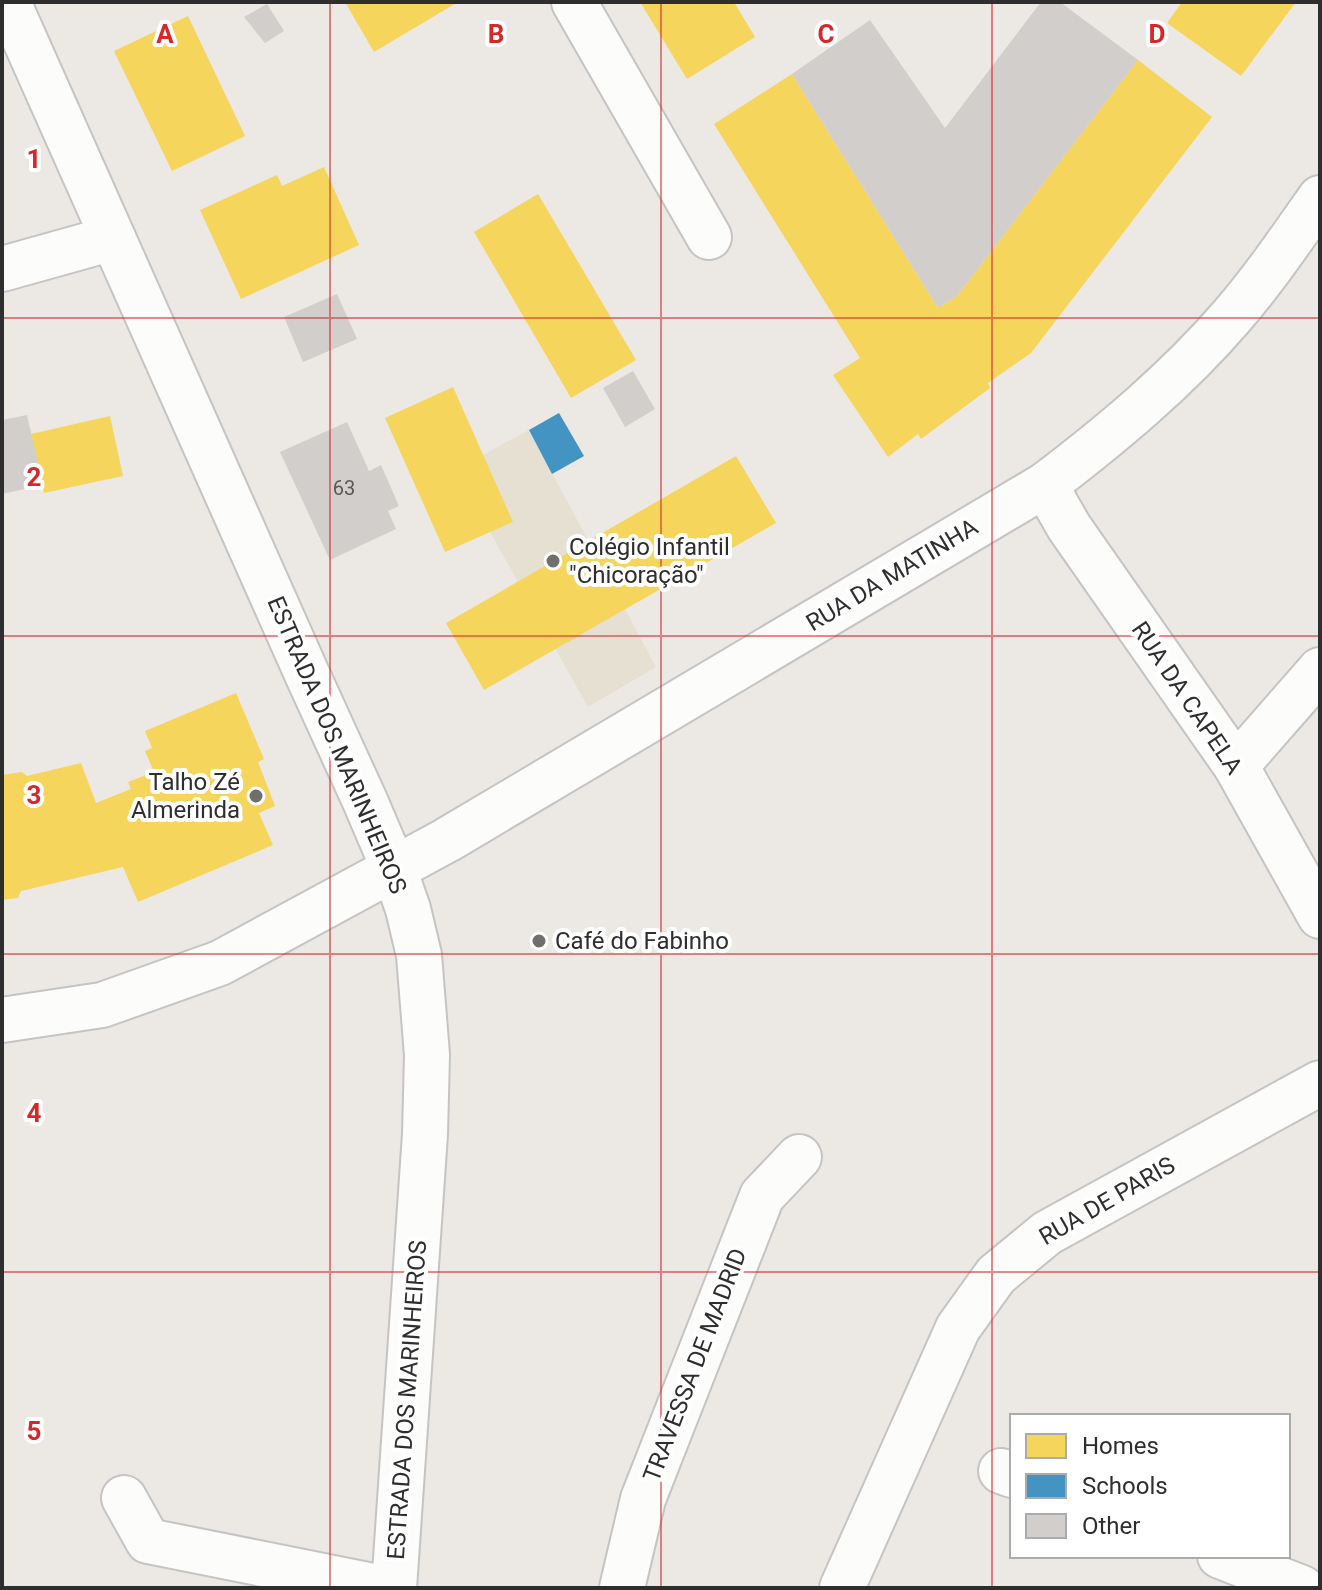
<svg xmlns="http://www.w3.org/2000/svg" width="1322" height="1590" font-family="Roboto,sans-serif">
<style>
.education{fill:#e6e0d3}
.homes{fill:#f6d55c}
.schools{fill:#4393c3}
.building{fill:#d1cecb}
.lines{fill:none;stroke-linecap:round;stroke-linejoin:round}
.street-casing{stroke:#c5c4c5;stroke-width:48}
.secondary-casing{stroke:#c5c4c5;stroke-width:48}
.street{stroke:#fcfcfb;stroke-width:44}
.secondary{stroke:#fcfcfb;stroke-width:44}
.grid{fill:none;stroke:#d62828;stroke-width:2;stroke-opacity:0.55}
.poi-dot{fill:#706f6e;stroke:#fff;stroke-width:3}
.labels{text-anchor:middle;stroke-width:8;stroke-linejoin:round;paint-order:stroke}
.number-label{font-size:20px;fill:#585857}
.poi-label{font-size:24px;fill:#2e2e2e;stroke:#fff;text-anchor:start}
.street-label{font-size:24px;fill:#2e2e2e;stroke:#fff}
.grid-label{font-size:26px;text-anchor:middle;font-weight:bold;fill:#d62828;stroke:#fff;stroke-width:8;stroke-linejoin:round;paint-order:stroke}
</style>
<rect width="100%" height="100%" fill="#ece8e4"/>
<polygon class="education" points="529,430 656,667 588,707 490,532 483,455"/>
<g class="homes">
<polygon points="345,2 458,2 374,52"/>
<polygon points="640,2 734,2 755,37 687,79"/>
<polygon points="1182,2 1296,2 1241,76 1167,23"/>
<polygon points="188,16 245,136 172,171 114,51"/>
<polygon points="1138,60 1212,117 1031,353 988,383 990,388 921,439 918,434 888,457 833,375 860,358 714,124 792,74 938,308 957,296"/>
<polygon points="324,167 359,245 241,299 200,210 277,175 282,186"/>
<polygon points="538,194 636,360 571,398 474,232"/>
<polygon points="453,387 513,522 445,552 385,418"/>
<polygon points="110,416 123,476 44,493 31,434"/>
<polygon points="736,456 776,523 484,690 446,623"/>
<polygon points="236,693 264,759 258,762 275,806 259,813 273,845 138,902 123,867 21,891 18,898 2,900 2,775 22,772 27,776 81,763 96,803 131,789 128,782 154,772 145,751 152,748 145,731"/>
</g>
<polygon class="schools" points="559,413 584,456 552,474 529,430"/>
<g class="building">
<polygon points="1041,2 1060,2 1138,60 957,296 938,308 792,74 870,20 945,128"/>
<polygon points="267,4 284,31 265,43 244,17"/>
<polygon points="337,294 357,339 303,362 284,317"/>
<polygon points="633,371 655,409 625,427 603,388"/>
<polygon points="27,415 43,485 2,494 2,420"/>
<polygon points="347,422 369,471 381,465 399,506 388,511 396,529 330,560 280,452"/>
</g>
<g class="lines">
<g class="street-casing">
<g id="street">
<polyline points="574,2 709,237"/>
<polyline points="2,269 113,238"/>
<polyline points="1045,485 1069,527 1236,766 1320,916"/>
<polyline points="1236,766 1320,670"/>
<path d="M 2,1020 L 102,1005 L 220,963 L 447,840 L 1045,485 C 1112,434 1177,380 1232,316 C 1264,279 1292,238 1320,198"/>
<polyline points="1001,1471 1012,1475"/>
<polyline points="124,1498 148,1541 383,1588"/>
<polyline points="1220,1556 1302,1588"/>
<polyline points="622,1588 643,1499 762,1196 799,1157"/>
<polyline points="842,1588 958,1328 996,1275 1047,1233 1320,1083"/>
</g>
</g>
<g class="secondary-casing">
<polyline id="secondary" points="8,2 307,674 365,801 394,869 408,909 419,955 427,1055 425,1134 394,1588"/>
</g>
<use href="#street" class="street"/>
<use href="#secondary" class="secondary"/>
</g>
<path class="grid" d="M 330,2 L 330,1588M 661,2 L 661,1588M 992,2 L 992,1588M 2,318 L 1320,318M 2,636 L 1320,636M 2,954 L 1320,954M 2,1272 L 1320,1272"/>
<g class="poi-dot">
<circle cx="553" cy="561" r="8"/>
<circle cx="256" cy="796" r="8"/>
<circle cx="539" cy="941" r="8"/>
</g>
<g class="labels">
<g class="number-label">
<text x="344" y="495">63</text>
</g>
<g class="poi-label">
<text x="569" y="555">Colégio Infantil<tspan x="569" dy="28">"Chicoração"</tspan></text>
<text x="240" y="790" text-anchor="end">Talho Zé<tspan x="240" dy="28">Almerinda</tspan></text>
<text x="555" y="949">Café do Fabinho</text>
</g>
<g class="street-label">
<text transform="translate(892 575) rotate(-31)" y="8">RUA DA MATINHA</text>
<text transform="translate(1187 698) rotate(56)" y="8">RUA DA CAPELA</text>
<text transform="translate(337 745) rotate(67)" y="8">ESTRADA DOS MARINHEIROS</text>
<text transform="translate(1107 1201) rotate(-30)" y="8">RUA DE PARIS</text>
<text transform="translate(695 1365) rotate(-69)" y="8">TRAVESSA DE MADRID</text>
<text transform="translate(407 1400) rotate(-86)" y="8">ESTRADA DOS MARINHEIROS</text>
</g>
</g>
<g class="grid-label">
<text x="165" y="43">A</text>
<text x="496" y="43">B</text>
<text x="826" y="43">C</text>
<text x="1157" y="43">D</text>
<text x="34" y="168">1</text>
<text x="34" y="486">2</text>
<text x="34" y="804">3</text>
<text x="34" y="1122">4</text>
<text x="34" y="1440">5</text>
</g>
<rect width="1322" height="1590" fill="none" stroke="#2e2e2e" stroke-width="8"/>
<rect x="1010" y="1414" width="280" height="144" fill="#ffffff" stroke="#ababab" stroke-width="2"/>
<rect x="1026" y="1434" width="40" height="24" fill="#f6d55c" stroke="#ababab" stroke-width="2"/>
<text x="1082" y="1454" font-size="24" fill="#2e2e2e">Homes</text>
<rect x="1026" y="1474" width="40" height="24" fill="#4393c3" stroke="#ababab" stroke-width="2"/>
<text x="1082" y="1494" font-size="24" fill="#2e2e2e">Schools</text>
<rect x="1026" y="1514" width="40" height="24" fill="#d1cecb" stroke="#ababab" stroke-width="2"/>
<text x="1082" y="1534" font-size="24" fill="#2e2e2e">Other</text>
</svg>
